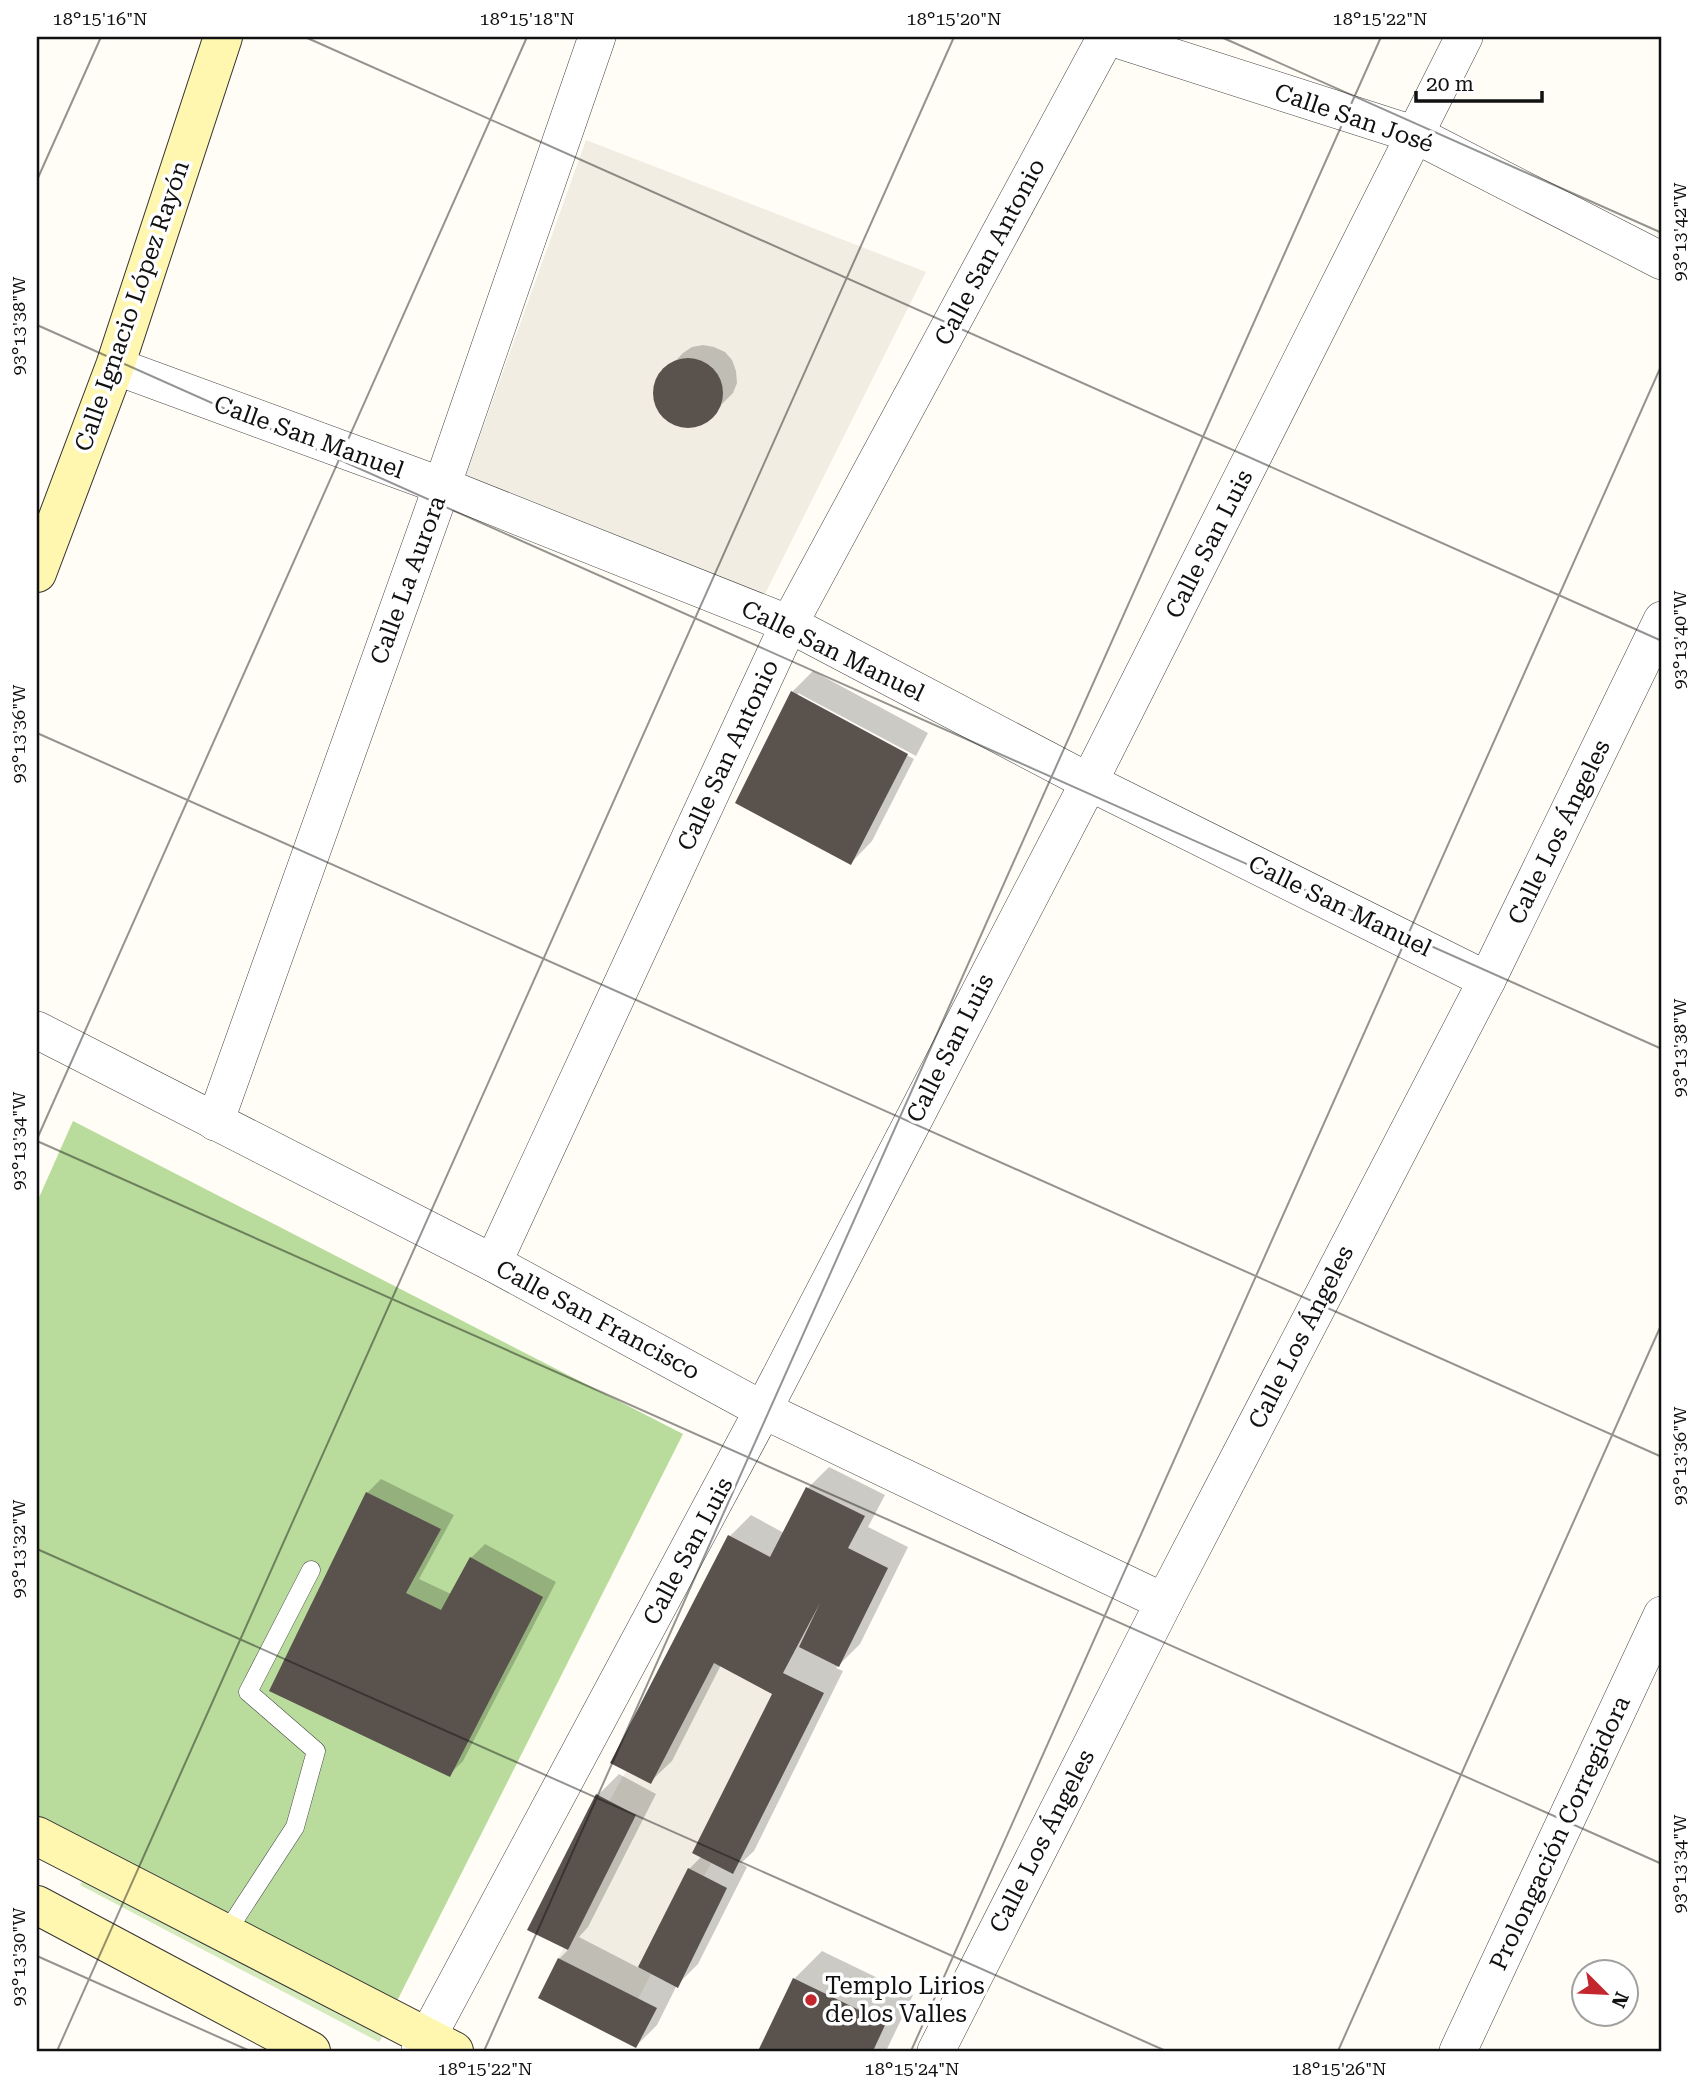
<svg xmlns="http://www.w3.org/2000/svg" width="1699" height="2088" font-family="'Roboto Serif',serif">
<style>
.green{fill:#d5ebbd}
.forest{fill:#b9dc9c}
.plaza{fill:#f1ede2}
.shadow{fill:#0003}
.building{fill:#5a524d}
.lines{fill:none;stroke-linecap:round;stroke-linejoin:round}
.service-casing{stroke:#444;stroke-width:19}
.minor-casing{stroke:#444;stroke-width:38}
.secondary-casing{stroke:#333;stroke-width:40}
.service{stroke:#fff;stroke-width:18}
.minor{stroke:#fff;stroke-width:37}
.secondary{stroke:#fff6b0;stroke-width:38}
.ticks{fill:none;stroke:#111;stroke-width:2;stroke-opacity:0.45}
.poi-dot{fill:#c4262e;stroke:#fff;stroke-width:2.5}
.labels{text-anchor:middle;stroke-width:7;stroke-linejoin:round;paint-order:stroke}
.street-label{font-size:24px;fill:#111;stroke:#fff}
.poi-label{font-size:24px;fill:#111;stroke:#fff;text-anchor:start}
.neatline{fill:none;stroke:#111;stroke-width:2.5}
.ticks-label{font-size:18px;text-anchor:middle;fill:#111}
</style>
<rect width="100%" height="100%" fill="#fffdf5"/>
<polygon class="green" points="86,1875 385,2033 379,2042 80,1885"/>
<polygon class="forest" points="73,1121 683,1434 396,2003 37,1820 37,1202"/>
<g class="plaza">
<polygon points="586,140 926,272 762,600 465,478"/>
<polygon points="714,1663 772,1694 692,1853 711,1863 704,1876 688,1869 638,1967 651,1974 638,1999 558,1958 636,1815 609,1802 626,1771 651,1784"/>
</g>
<g class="shadow">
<polygon points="703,345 714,347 725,352 732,360 736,371 737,383 733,393 703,423 693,426 672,423 664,415 658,407 656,396 656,385 661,376 683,353 692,347"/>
<polygon points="813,671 928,733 916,756 798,693 798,697 914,759 872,841 851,863 792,692"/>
<polygon points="829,1467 885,1495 868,1527 908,1547 860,1644 836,1668 843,1671 754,1851 741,1863 747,1867 698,1964 677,1985 657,2025 636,2046 559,1959 569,1949 530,1930 598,1795 619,1774 656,1794 588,1927 579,1937 639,1968 689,1869 702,1856 775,1693 721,1665 672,1761 650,1782 730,1536 751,1515 784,1533 808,1488"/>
<polygon points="381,1479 454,1515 419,1579 451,1594 471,1558 485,1544 556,1582 463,1761 449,1775 367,1493"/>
<polygon points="822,1951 913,1995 886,2051 760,2051 794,1979"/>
</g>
<g class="building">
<circle cx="688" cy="393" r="35"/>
<polygon points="791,691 908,754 851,865 735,803"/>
<polygon points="806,1487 865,1516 848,1548 888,1568 839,1667 799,1647 820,1603 783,1673 824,1693 733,1874 692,1853 772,1694 714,1663 651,1784 610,1763 728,1535 770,1557"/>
<polygon points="366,1492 441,1529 406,1593 441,1610 470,1557 543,1597 450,1777 269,1691"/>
<polygon points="596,1794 636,1815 568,1950 527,1930"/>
<polygon points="688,1868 727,1888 678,1988 638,1967"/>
<polygon points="558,1958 657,2008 636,2048 538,1998"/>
<polygon points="793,1978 886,2023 873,2051 758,2051"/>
</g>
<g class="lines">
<g class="service-casing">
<polyline id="service" points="226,1933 295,1827 316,1751 248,1692 311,1570"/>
</g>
<g class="minor-casing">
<g id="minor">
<polyline points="1110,37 1416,135 1662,261"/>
<polyline points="115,366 442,486 789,624 1089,782 1487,980"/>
<polyline points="37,1030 493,1263 763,1410 1164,1602"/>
<polyline points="215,1122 442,486 597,37"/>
<polyline points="493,1263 789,624 1106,37"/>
<polyline points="420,2051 763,1410 1089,782 1464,37"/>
<polyline points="936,2051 1164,1602 1487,980 1662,620"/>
<polyline points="1458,2051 1662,1615"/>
</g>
</g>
<g class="secondary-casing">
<g id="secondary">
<polyline points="37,573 115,366 223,37"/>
<polyline points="37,1836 454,2051"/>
<polyline points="37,1905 311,2051"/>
</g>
</g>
<use href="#service" class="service"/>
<use href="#minor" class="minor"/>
<use href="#secondary" class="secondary"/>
</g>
<path class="ticks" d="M 305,37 L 1662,641M 1221,37 L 1662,233M 37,180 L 101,37M 37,325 L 1662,1049M 37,733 L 1662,1457M 37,1139 L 527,37M 37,1141 L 1662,1864M 37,1549 L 1166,2051M 37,1956 L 250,2051M 57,2051 L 954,37M 484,2051 L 1381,37M 911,2051 L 1662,364M 1338,2051 L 1662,1323"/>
<circle class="poi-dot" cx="811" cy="2000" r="7"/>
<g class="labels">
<g class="street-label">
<text transform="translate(1354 118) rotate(19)" y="8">Calle San José</text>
<text transform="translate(990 252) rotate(-62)" y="8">Calle San Antonio</text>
<text transform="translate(132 306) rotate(-71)" y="8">Calle Ignacio López Rayón</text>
<text transform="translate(309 437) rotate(20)" y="8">Calle San Manuel</text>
<text transform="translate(1209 544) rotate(-63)" y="8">Calle San Luis</text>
<text transform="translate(408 580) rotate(-70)" y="8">Calle La Aurora</text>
<text transform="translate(833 651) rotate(26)" y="8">Calle San Manuel</text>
<text transform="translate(728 755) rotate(-65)" y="8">Calle San Antonio</text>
<text transform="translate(1559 832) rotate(-64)" y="8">Calle Los Ángeles</text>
<text transform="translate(1340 906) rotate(26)" y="8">Calle San Manuel</text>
<text transform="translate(950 1048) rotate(-63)" y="8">Calle San Luis</text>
<text transform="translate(598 1320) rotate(28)" y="8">Calle San Francisco</text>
<text transform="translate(1301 1337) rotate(-63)" y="8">Calle Los Ángeles</text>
<text transform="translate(688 1551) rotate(-62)" y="8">Calle San Luis</text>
<text transform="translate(1560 1833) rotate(-65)" y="8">Prolongación Corregidora</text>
<text transform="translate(1042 1841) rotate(-63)" y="8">Calle Los Ángeles</text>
</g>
<g class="poi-label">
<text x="825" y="1994">Templo Lirios<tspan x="825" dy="28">de los Valles</tspan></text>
</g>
</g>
<rect width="1699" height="2088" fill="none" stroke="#ffffff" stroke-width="77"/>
<g transform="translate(1605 1993) rotate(114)"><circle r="33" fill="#ffffff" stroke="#a0a0a0" stroke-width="2"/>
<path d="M0-5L12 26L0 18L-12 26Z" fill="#c4262e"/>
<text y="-10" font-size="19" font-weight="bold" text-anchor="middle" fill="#111111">N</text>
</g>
<path d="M1416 91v10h126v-10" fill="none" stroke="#111111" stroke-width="3.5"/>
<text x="1426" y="91" font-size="21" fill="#111111" stroke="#ffffff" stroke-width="5" paint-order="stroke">20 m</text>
<rect x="38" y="38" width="1622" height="2012" class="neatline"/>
<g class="ticks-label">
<text x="100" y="25">18°15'16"N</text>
<text x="527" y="25">18°15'18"N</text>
<text x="954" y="25">18°15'20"N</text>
<text x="1380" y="25">18°15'22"N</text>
<text transform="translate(1680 232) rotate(-90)" y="6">93°13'42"W</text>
<text transform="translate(19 326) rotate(-90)" y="6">93°13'38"W</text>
<text transform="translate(1680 640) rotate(-90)" y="6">93°13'40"W</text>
<text transform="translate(19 734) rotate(-90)" y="6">93°13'36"W</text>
<text transform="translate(1680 1048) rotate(-90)" y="6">93°13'38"W</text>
<text transform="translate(19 1141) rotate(-90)" y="6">93°13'34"W</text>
<text transform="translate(1680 1456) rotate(-90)" y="6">93°13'36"W</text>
<text transform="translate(19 1549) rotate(-90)" y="6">93°13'32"W</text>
<text transform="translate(1680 1864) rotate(-90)" y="6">93°13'34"W</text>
<text transform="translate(19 1957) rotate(-90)" y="6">93°13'30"W</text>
<text x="485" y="2075">18°15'22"N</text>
<text x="912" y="2075">18°15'24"N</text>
<text x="1339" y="2075">18°15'26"N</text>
</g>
</svg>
